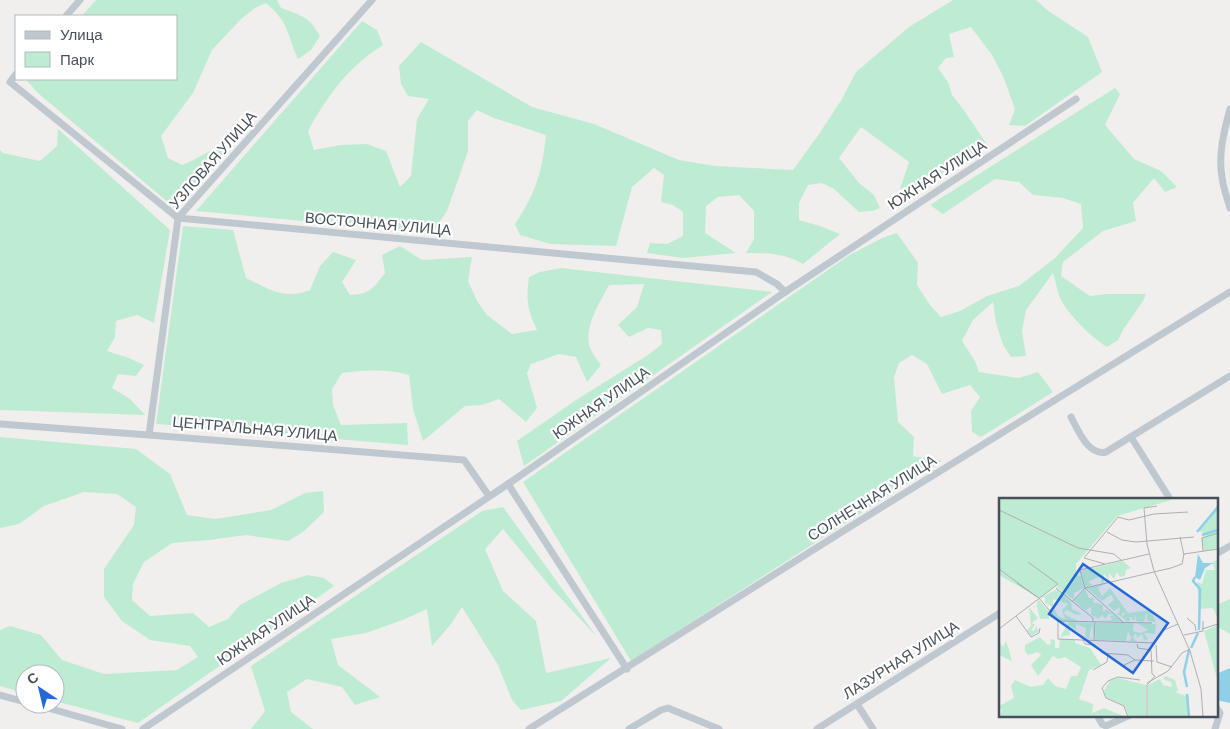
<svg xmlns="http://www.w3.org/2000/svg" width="1230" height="729" font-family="Barlow,sans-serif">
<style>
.green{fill:#beecd2}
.water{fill:#8ed0e7}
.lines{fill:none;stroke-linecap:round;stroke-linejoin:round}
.minor{stroke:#bfc8cf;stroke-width:7}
.labels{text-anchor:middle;stroke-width:4.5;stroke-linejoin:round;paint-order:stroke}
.street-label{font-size:15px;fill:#47505a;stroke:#fff}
.inset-river{fill:none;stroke:#8ed0e7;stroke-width:2.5}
.inset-road{fill:none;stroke:#adafb3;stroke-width:1}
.view{fill:#2369d6;fill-opacity:0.15;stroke:#2369d6;stroke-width:2.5}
.inset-edge{fill:none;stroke:#47505a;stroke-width:2.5}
</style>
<rect width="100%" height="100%" fill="#f1eeee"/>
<g class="green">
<path d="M 96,0 L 277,0 L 281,8 C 301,15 310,17 320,36 L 311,50 L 298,59 C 293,49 291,39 286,28 C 282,18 274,10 266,3 L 255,8 L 241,19 L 212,50 L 193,93 L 161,136 L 168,158 L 182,165 C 200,158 215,147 233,140 L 221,157 L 175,208 L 39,94 L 27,81 L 28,79 L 176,79 L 176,16 L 82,16 Z"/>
<path d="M 953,0 L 1036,0 L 1047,10 L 1088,37 L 1102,72 L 1025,126 L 1009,125 L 1015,109 L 1003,76 L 992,55 L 971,27 L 949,34 L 954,57 L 946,58 L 938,68 L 948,82 L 952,95 L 963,109 L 988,146 L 914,190 L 900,189 L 909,162 L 861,127 L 839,158 L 859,183 L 874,195 L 880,208 L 872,211 L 859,212 L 834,189 L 822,183 L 808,185 L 799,203 L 799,220 L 820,226 L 840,234 L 803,264 C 785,253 766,253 746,253 L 754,239 L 754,211 L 739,195 L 718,197 L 706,206 L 705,233 L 736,253 L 683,258 L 647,253 L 650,243 L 667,244 L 683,236 L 683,212 L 673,205 L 661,202 L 664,175 L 654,168 L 632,187 L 616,246 L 550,244 L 520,235 L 515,224 C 536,193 542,172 546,135 L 494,118 L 477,110 L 468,121 L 468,151 L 447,211 L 432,233 L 196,211 L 362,21 L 377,30 L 383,45 C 348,67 328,95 308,131 L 314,150 L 341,145 L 367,144 L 386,151 L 400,187 L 411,176 L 417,119 L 429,99 L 408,96 L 401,84 L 399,66 L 421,42 L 532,107 L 594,124 L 679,160 L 715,166 L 793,170 L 819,134 L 842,99 L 856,72 L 909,27 Z"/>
<path d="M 1115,88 L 1120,94 L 1105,125 L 1134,159 L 1161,171 L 1177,187 L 1165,192 L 1154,178 L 1133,203 L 1136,221 L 1103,231 L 1063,262 L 1061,276 L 1090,296 L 1108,294 L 1146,294 L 1143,301 L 1123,330 L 1118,340 L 1107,347 C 1092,338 1069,315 1061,300 C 1057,292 1056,281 1053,273 L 1026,310 L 1022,331 L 1026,356 L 1011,357 L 1003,345 L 996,323 L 993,302 L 973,320 L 962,341 L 975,361 L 979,372 L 1018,378 L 1038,372 L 1053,392 L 981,437 L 972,432 L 971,411 L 980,397 L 970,385 L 942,394 L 927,364 L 912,355 L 899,363 L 894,377 L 898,422 L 914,437 L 913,456 L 942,461 L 631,661 L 523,482 L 848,256 L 882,238 L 897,233 L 918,263 L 917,285 L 930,305 L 941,317 L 960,311 L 987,296 L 1019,286 L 1055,258 L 1083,228 L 1081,204 L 1063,198 L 1033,195 L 1019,182 L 995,179 L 943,214 L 930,205 Z"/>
<polygon points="58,129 170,230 154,323 137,315 116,321 115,337 107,351 129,358 144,365 136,376 118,374 112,388 130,399 145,415 0,410 0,150 3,153 40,161 57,146"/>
<path d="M 183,226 L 233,230 L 246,278 C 269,289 284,300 310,290 L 320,266 L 333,252 L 356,260 L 342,282 L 350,295 C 371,294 373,288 385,273 L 382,255 L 400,246 L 422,260 L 472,257 L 468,281 L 477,301 L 487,315 L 512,334 L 537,330 C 527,309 526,301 529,277 L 540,272 L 561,268 L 772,292 L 524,466 L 517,441 L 576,400 L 648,355 L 662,344 L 661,330 L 648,328 L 629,337 L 618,325 L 637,307 L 644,284 L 609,285 C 600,302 583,328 590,348 C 593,354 597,360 601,365 L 587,382 L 576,357 L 559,354 L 531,364 L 527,373 L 537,408 L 526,422 L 499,399 L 482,405 L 465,406 L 423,441 L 413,409 L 409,375 C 386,369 365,370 342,373 L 332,389 L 333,405 L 341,425 L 407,423 L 408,445 L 156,424 Z"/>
<polygon points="0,437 136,449 170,474 187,515 215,519 271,510 305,493 323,491 324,512 303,532 288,541 246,535 209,540 172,543 144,562 133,584 132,600 150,616 193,613 209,627 228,619 240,605 281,583 308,575 324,578 334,586 138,723 55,701 55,674 25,674 25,693 0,686 0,630 10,626 41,635 62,660 104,674 177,670 198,657 190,646 150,640 122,621 104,597 104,569 134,525 136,507 117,494 84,492 44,506 19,524 0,528"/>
<polygon points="503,507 597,637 552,589 503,529 485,549 503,591 536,621 546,673 611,658 561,701 521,710 512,700 498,665 462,607 451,624 432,646 427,609 405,619 366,633 331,639 338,665 380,697 355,705 342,687 307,679 287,692 291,712 313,729 251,729 265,711 251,666 482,511"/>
<polygon points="1230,599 1230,634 1216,626 1216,605"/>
</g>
<polygon class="water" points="1230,668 1230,703 1216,700 1216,674"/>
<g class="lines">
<g class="minor">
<polyline points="66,16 80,0"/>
<polyline points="16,74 10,82 178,218 756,272 777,284 785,292"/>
<path d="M 1230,109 C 1224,131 1218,155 1222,177 C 1223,187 1227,198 1230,208"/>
<path d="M 1071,417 C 1078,430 1088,456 1106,452 L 1230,376"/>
<polyline points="0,424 149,435 464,460 489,496"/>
<polyline points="149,435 178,218 372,0"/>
<polyline points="1131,437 1170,499"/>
<polyline points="508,484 627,669"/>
<polyline points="1216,554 1230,546"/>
<polyline points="0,695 25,702"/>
<polyline points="34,704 122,729"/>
<polyline points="857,704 873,729"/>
<polyline points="1097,715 1102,724 1106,726 1130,715"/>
<polyline points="143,729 508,484 785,292 1076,99"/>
<polyline points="529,729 848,528 1230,292"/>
<polyline points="629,729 661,710 668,708 719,729"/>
<polyline points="817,729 1000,613"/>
<polyline points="1215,729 1220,713 1216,707"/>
</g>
</g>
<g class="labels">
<g class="street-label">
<text transform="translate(213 160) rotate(-49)" y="5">УЗЛОВАЯ УЛИЦА</text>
<text transform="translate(937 175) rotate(-33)" y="5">ЮЖНАЯ УЛИЦА</text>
<text transform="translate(378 224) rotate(5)" y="5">ВОСТОЧНАЯ УЛИЦА</text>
<text transform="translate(601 403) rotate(-35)" y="5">ЮЖНАЯ УЛИЦА</text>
<text transform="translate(255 429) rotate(5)" y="5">ЦЕНТРАЛЬНАЯ УЛИЦА</text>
<text transform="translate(872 498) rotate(-32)" y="5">СОЛНЕЧНАЯ УЛИЦА</text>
<text transform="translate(266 630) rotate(-34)" y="5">ЮЖНАЯ УЛИЦА</text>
<text transform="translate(901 660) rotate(-32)" y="5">ЛАЗУРНАЯ УЛИЦА</text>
</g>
</g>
<g transform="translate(999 498)">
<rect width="219" height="219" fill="#f1eeee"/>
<path d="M 0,0 L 171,0 L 172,2 L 118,18 L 77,66 L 77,77 L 82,78 L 85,90 L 75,95 L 75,102 L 58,89 L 60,86 L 40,100 L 0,77 ZM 219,1 L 219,50 L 205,53 L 202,40 L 208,37 L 199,32 L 218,8 ZM 219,62 L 219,121 L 214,110 L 200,111 L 198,84 L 203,86 L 207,72 L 216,72 L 213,64 ZM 124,63 L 132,70 L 127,72 L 126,78 L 121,79 L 118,74 L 115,81 L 110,75 L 110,82 L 105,76 L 105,84 L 102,85 L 102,79 L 97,80 L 89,84 L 94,87 L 86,89 L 82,73 ZM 108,85 L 99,90 L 103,98 L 111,90 L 129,115 L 152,112 L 157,124 L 148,123 L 148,114 L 145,124 L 137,123 L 137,117 L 135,123 L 131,118 L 131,123 L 127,123 L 123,119 L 126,115 L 123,115 L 123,119 L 117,115 L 120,115 L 121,109 L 115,113 L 109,107 L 115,102 L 112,97 L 103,103 L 88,90 ZM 58,91 L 72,104 L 73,111 L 83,116 L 78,117 L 67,112 L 65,116 L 79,123 L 59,123 L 50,112 L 55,110 L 59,118 L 66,121 L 63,112 L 69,106 L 54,101 L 54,109 L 46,105 L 46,99 L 41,100 ZM 86,91 L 90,100 L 95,100 L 94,104 L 104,107 L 104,114 L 107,111 L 123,123 L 98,123 L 113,122 L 111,118 L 115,117 L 110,116 L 106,121 L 103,117 L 100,121 L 92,117 L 92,109 L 87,112 L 91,116 L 75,103 ZM 39,101 L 50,114 L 50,121 L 41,121 L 38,109 L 33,108 L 38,108 ZM 30,109 L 39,120 L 33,125 L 36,127 L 32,132 L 35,133 L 37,128 L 40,133 L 32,138 L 28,132 L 32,128 ZM 70,124 L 95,125 L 95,139 L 93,127 L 90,139 L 95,141 L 86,140 L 87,130 L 77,126 L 77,132 L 71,128 L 71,137 L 61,139 ZM 97,125 L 135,125 L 134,133 L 141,135 L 149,132 L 138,125 L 157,126 L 156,136 L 145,135 L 149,141 L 145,143 L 143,136 L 138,140 L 137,135 L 134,139 L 138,144 L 131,143 L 132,139 L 129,134 L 127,143 L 96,142 ZM 219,127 L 219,184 L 205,133 ZM 41,139 L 49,147 L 52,146 L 51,141 L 56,142 L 56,150 L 60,150 L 61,141 L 76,142 L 76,145 L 91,150 L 102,167 L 90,172 L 80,201 L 94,206 L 93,215 L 105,210 L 127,219 L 0,219 L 3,213 L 0,208 L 15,200 L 12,188 L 16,182 L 32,189 L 44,187 L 49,180 L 56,188 L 67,191 L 72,178 L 78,178 L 82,169 L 66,159 L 59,161 L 54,158 L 39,178 L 32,167 L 42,157 L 39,154 L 29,157 L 26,153 L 26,147 ZM 7,143 L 10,152 L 13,163 L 0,157 L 0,144 L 4,149 ZM 166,178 L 176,182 L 179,193 L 176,194 L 190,199 L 190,219 L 149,219 L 149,187 L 161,181 L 164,187 L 173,189 L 172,184 L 164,181 ZM 119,180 L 147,187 L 147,219 L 130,219 L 126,208 L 108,200 L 104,194 L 111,183 Z" fill="#beecd2"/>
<path d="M 199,56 L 204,65 L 214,65 L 206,70 L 201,82 L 196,79 Z" fill="#8ed0e7"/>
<path class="inset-river" d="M 198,34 L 219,9M 203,37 L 219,32M 196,79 L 194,83 L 201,91 L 200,132M 192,150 L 199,135M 188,189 L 185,174 L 190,152M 188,196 L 190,219"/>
<path class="inset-road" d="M 158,8 L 145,10 L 148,46 L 155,73 L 191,153 L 202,191 L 204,219M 0,12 L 79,50 L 115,56 L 122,62M 108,34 L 123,42 L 137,44 L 195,39M 181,39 L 185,57M 204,53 L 203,40 L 219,35M 106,66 L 85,60 L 119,19 L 130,22 L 155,16 L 189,14M 0,71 L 38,99M 18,85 L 40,100 L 59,123 L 59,141 L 155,145 L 163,133 L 179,126M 57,90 L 94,120 L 94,124M 74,103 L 86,90 L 172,70 L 183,66 L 185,56 L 219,51M 17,118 L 32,139 L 40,135 L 41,130M 188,120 L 196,127 L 197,133M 59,123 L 153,125M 124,124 L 86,90 L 81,72 L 150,56M 0,131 L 59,86 L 29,64M 203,131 L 219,126M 185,137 L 204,133 L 204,123M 84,142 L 86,146 L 96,147 L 103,155 L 129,157 L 136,162 L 155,163M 95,142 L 96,124M 138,146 L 139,150 L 152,152 L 153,176M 157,147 L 158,164 L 173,169M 94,172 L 108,164 L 109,156M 132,175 L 125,167 L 136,162M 148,185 L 169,173 L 183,155 L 191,151M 129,219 L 125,208 L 107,200 L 103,190 L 109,183 L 119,179 L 141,182M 148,219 L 148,187 L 156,178 L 153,176"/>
<path class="view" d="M 84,66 L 169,125 L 134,175 L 50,116 Z"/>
<rect width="219" height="219" class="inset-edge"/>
</g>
<rect x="15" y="15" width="162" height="65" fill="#ffffff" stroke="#b5b9bd"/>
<rect x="25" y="31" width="25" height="8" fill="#bfc8cf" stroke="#b5b9bd"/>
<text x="60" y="40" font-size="15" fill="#47505a">Улица</text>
<rect x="25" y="52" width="25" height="15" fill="#beecd2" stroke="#b5b9bd"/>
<text x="60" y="65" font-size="15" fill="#47505a">Парк</text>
<g transform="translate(40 689) rotate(325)"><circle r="24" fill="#ffffff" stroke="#b5b9bd"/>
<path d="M0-4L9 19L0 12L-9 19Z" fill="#2369d6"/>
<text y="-8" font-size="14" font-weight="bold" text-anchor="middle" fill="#47505a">С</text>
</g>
</svg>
